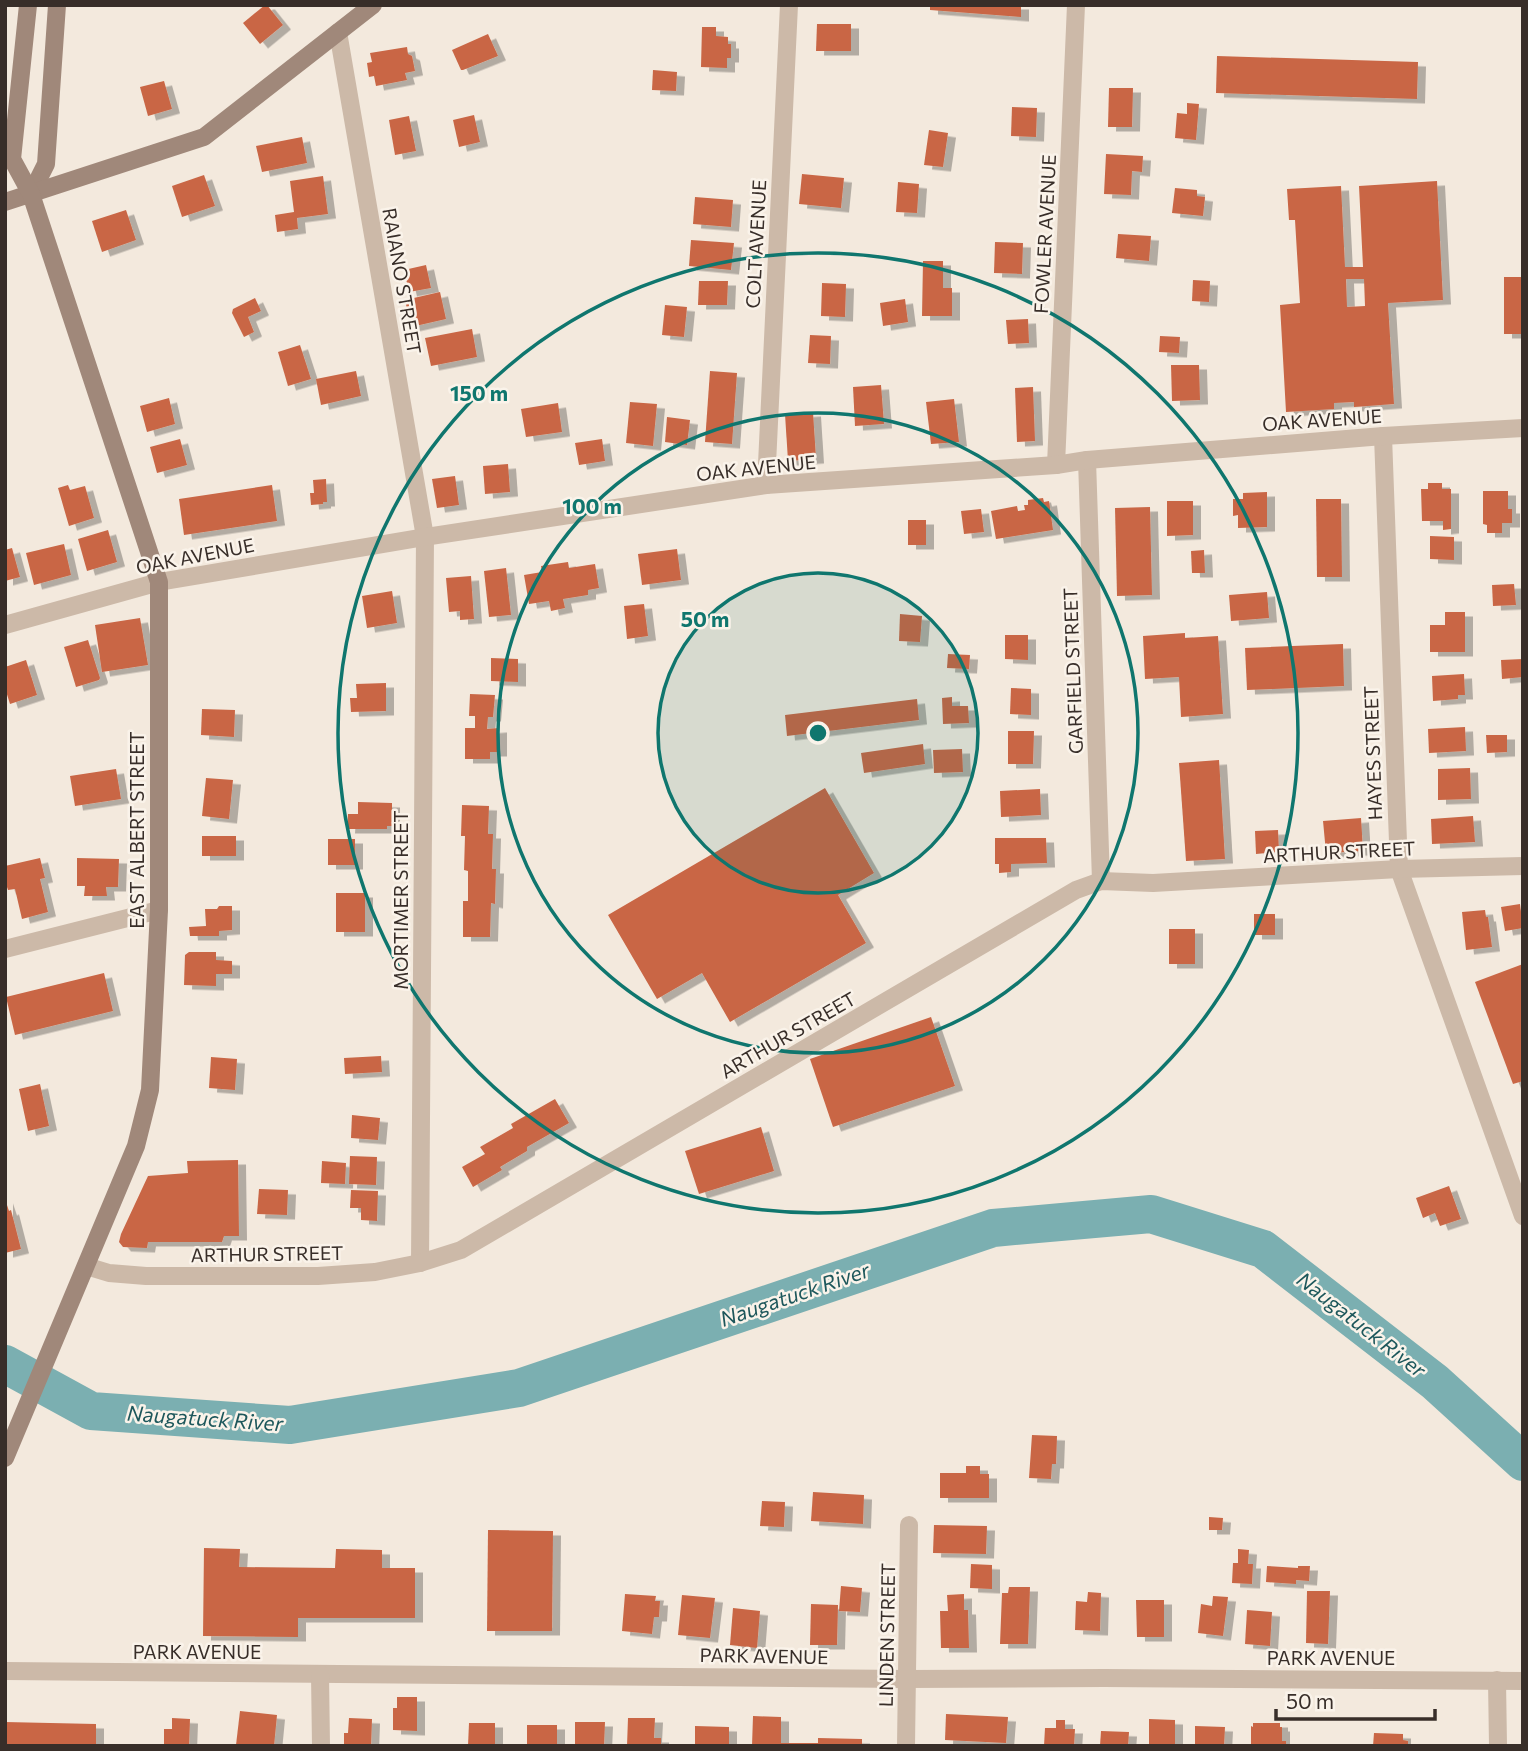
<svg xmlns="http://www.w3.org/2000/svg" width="1528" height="1751" font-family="Commissioner,sans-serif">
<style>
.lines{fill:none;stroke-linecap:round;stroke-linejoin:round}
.river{stroke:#7bafb1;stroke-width:38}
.building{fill:#c96645;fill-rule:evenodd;filter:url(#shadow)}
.minor{stroke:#ccb9a8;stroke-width:18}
.secondary{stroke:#a0887a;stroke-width:18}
.ring{fill:none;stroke:#0f766e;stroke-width:3.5}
.labels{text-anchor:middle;stroke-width:5;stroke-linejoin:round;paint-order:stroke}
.street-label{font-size:19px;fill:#382e29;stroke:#faf3ea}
.water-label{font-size:21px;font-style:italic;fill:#1d575b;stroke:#faf3ea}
.centre{fill:#0f766e;stroke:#faf3ea;stroke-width:3.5}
.ring-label{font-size:21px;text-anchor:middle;font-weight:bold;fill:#0f766e;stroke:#faf3ea;stroke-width:5;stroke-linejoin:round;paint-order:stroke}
</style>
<defs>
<filter id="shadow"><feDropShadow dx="8" dy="4.5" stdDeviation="0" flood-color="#0004"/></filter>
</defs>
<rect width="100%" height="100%" fill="#f3e9dd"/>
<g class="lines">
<polyline class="river" points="5,1364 91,1411 290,1425 519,1388 993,1228 1151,1214 1263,1249 1435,1382 1523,1462"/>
</g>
<g class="building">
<polygon points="265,5 267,5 283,25 260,44 243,23"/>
<polygon points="930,5 1021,5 1021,17 930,10"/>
<polygon points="817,24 851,24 851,51 816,51"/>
<polygon points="702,27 716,27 716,36 728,37 728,44 731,44 731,58 727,58 727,68 701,67"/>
<polygon points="488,34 498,56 463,70 461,70 452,50"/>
<polygon points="407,47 408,54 412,56 415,71 405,73 407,80 376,86 374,76 369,77 367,63 372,62 370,53"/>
<polygon points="1217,56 1418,62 1417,99 1216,93"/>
<polygon points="653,70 677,72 676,91 652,90"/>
<polygon points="164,81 172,109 148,116 140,87"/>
<polygon points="1109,88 1133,88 1132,127 1108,127"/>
<polygon points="1187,103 1199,104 1196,140 1175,138 1177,113 1187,114"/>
<polygon points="1012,107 1037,108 1036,137 1011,136"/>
<polygon points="474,115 480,142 459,147 453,120"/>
<polygon points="409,116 416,151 395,155 389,120"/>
<polygon points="929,130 948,133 943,167 924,165"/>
<polygon points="302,137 307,163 262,172 256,146"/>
<polygon points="1106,154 1143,156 1142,172 1132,171 1131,195 1104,194"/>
<polygon points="802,174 844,178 841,208 799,204"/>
<polygon points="204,175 215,206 182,217 172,186"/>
<polygon points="323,176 328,214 297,218 298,229 277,232 275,215 294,212 290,181"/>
<path d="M 1437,181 L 1443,300 L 1388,303 L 1394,404 L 1354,407 L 1354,402 L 1334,403 L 1334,409 L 1286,412 L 1280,305 L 1300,303 L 1295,220 L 1289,220 L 1287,189 L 1341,186 L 1345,267 L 1363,267 L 1359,186 ZM 1346,279 L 1364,279 L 1365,306 L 1347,307 Z"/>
<polygon points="898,182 919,184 917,213 896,212"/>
<polygon points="1175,188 1197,190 1197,196 1205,197 1203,216 1172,213"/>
<polygon points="695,197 733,200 731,227 693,224"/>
<polygon points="126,210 136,240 102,252 92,221"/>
<polygon points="1118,234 1151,236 1149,261 1116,258"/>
<polygon points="691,240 734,243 731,270 689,266"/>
<polygon points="995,242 1023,243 1022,274 994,273"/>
<polygon points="923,261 943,261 943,288 952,288 952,316 922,316"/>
<polygon points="426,265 431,288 409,292 404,270"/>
<rect x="1504" y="277" width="19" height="57"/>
<polygon points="1193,280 1210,281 1209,302 1192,301"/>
<polygon points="699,281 728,281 727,305 698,305"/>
<polygon points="822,283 846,284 845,317 821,316"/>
<polygon points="440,292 446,319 411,327 405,300"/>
<polygon points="255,298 261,311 248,317 254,332 244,337 232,313 233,309"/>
<polygon points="905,299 908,322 883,326 880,303"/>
<polygon points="665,305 687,307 684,337 662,335"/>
<polygon points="1028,319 1029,343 1008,344 1006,320"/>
<polygon points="472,329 477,357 431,366 425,338"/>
<polygon points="810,335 831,336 830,364 808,363"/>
<polygon points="1160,336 1180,337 1179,353 1159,352"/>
<polygon points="300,345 311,379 288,386 278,352"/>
<polygon points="1171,365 1199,365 1200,400 1172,401"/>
<polygon points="356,371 361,396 321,405 316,379"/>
<polygon points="710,371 737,373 732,444 705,442"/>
<polygon points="881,385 884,424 855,426 853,387"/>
<polygon points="1033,387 1035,441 1017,442 1015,388"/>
<polygon points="169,398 175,424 147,432 140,406"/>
<polygon points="954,399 959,442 931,444 926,402"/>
<polygon points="630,402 657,404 653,446 626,443"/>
<polygon points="558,403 562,432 526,437 521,409"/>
<polygon points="813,412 816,459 788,461 785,414"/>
<polygon points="667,417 690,420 687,445 665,442"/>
<polygon points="180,439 187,465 157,473 150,447"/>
<polygon points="602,439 605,461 579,465 575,443"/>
<polygon points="508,464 510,492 485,494 483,466"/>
<polygon points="455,476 459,505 437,508 432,479"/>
<polygon points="326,479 327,502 323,502 323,504 311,505 310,493 314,493 313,480"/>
<polygon points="1428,483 1442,483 1442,489 1451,489 1451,529 1443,530 1443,521 1422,521 1421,489 1428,489"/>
<polygon points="68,485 70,490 85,486 94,518 69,526 58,488"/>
<polygon points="272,485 277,521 184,535 179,499"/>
<polygon points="1483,491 1508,491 1508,509 1512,509 1512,523 1502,523 1502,533 1487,533 1487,525 1483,524"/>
<polygon points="1267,492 1267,527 1238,528 1238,515 1233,516 1233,499 1243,499 1243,493"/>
<polygon points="1043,498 1044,502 1049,501 1053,530 996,539 991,511 1017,506 1018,511 1025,510 1024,505 1028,505 1028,500"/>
<polygon points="1316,499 1341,499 1342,577 1317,577"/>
<polygon points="1167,501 1193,501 1193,535 1167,536"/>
<polygon points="1150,507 1152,595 1117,596 1115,508"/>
<polygon points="981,509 984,532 964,534 961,511"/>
<rect x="908" y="520" width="18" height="25"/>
<polygon points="108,530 117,562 87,571 78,539"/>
<polygon points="1430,536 1454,537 1454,560 1430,559"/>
<polygon points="64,544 71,575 34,585 26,553"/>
<polygon points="12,548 20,577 5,581 5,550"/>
<polygon points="677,549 681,580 642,585 638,554"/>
<polygon points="1204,550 1205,573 1192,573 1191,551"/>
<polygon points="568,562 569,568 595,564 599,588 588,590 588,595 563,599 565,608 551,611 549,601 529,604 524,575 542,572 541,566"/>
<polygon points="506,568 511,615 489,617 484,571"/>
<polygon points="471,576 474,619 460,620 460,611 449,612 446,578"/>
<polygon points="1514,584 1516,605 1493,606 1492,585"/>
<polygon points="392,591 397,623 367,628 362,596"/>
<polygon points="1267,592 1269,618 1231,621 1229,595"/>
<polygon points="644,604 648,636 627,639 624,606"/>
<polygon points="1445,612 1465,612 1465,652 1430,652 1430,625 1445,625"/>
<polygon points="900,614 922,616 920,642 899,641"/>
<polygon points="140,618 148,665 102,672 95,625"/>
<polygon points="1185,633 1185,638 1218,636 1223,714 1181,717 1179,677 1145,679 1143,636"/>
<polygon points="1005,635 1028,635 1028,660 1005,659"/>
<polygon points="88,640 100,678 99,680 76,687 64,647"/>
<polygon points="1343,644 1344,686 1247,690 1245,648"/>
<polygon points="948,654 970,655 969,669 947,668"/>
<polygon points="491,658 518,659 518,682 491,681"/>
<polygon points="1523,659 1523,677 1502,679 1501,660"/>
<polygon points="26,660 37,695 10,704 5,688 5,667"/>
<polygon points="1464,674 1465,695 1458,695 1458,699 1433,701 1432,676"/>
<polygon points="386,683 386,711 351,712 350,698 357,698 356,684"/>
<polygon points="1011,688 1031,689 1031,715 1010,714"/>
<polygon points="470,694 495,695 493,717 488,717 487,729 499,728 499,752 490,752 490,759 465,759 465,728 475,728 475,716 469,716"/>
<polygon points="952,697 952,706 968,706 969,723 943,724 942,698"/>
<polygon points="917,699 919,720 787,736 785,715"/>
<polygon points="202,709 235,710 234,737 201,735"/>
<polygon points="1465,727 1466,751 1429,753 1428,729"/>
<polygon points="1008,731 1034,731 1033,764 1008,764"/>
<polygon points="1486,735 1507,735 1507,752 1487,753"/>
<polygon points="923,744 925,764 864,773 861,753"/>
<polygon points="962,749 963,772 934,773 933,750"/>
<polygon points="1219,760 1225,859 1186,861 1179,763"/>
<polygon points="1470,768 1471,799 1438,800 1438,769"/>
<polygon points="116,769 121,799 75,806 70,776"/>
<polygon points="206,778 233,780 229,819 202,816"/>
<polygon points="825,788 874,873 838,895 866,943 730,1022 702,973 657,999 608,915"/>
<polygon points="1040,789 1041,815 1001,817 1000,791"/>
<polygon points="358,802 392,803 392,826 387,826 387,829 347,829 348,814 358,814"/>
<polygon points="462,805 489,806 488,834 493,834 492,869 496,869 495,904 491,903 490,937 463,937 463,901 468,901 468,871 464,870 465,836 461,836"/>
<polygon points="1473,816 1475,842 1432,844 1431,819"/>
<polygon points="1361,818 1363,851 1326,853 1323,821"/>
<polygon points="1278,830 1279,852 1256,854 1255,831"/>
<rect x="202" y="836" width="34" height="20"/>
<polygon points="995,838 1046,838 1047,863 1011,864 1011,872 999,873 999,864 995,864"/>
<rect x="328" y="839" width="27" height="26"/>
<polygon points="40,858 45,878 40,879 48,912 22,919 15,889 8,890 5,881 5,866"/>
<polygon points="77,858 119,859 118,887 106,887 107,896 84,896 85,886 77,886"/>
<rect x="336" y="893" width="29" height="39"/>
<polygon points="1520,904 1523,928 1505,931 1501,907"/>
<polygon points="219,906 232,906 232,930 219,931 219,936 190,936 189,927 206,926 205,909 217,909"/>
<polygon points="1485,910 1486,917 1488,917 1492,947 1466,950 1462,912"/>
<rect x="1254" y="914" width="21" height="21"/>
<rect x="1169" y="929" width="26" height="35"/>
<polygon points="189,952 216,952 216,960 232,961 232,974 216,974 216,986 184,985 185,955"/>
<polygon points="1523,964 1523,1081 1513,1084 1475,982"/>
<polygon points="104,973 113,1011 15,1035 6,997"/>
<polygon points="931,1017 955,1086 833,1127 810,1059"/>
<polygon points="381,1056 382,1072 345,1074 344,1058"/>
<polygon points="211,1057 237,1059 235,1090 209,1088"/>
<polygon points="40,1084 49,1126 28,1131 19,1089"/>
<polygon points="555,1099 569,1123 527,1147 527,1151 500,1167 502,1170 473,1187 462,1167 485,1154 480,1147 513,1128 511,1124"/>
<polygon points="352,1115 380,1118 378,1140 351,1138"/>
<polygon points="761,1127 774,1171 699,1194 685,1151"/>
<polygon points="350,1156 377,1157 376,1185 349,1184"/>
<polygon points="238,1160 239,1236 224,1236 222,1242 148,1242 147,1248 123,1247 119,1242 121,1234 148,1176 188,1173 187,1161"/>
<polygon points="322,1161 346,1163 345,1184 321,1183"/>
<polygon points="1449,1186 1461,1219 1440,1226 1435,1213 1423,1218 1416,1198"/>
<polygon points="259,1189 288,1190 287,1215 257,1214"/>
<polygon points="351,1190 378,1191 377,1221 361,1220 361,1208 350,1208"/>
<polygon points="5,1199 9,1211 11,1210 21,1249 5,1253"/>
<polygon points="1032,1435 1057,1436 1056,1464 1052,1464 1051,1479 1029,1478"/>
<polygon points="966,1466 980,1466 980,1474 989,1474 989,1498 940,1498 940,1473 966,1473"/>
<polygon points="813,1492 864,1495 863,1524 811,1521"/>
<polygon points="762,1501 785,1502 784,1527 760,1526"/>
<polygon points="1209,1517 1223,1518 1222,1530 1209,1530"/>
<polygon points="934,1525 987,1526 986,1554 933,1553"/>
<polygon points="488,1530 553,1531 552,1631 487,1631"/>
<polygon points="204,1548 240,1549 239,1567 335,1568 336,1549 382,1550 382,1568 415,1568 415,1618 298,1618 298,1637 203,1636"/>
<polygon points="1238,1549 1249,1550 1248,1564 1253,1564 1252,1584 1232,1583 1233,1563 1238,1563"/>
<polygon points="971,1564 992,1565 992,1589 970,1588"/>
<polygon points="1267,1566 1298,1568 1298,1566 1310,1566 1309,1581 1296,1580 1296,1584 1266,1582"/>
<polygon points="841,1586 862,1588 860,1612 839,1611"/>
<polygon points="1009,1587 1030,1587 1028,1644 1000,1644 1002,1593 1008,1593"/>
<polygon points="1307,1591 1330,1591 1328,1644 1306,1643"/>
<polygon points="1088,1592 1101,1593 1100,1631 1075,1630 1076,1601 1087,1602"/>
<polygon points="625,1594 656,1596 655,1601 660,1601 659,1617 654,1617 652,1634 622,1631"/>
<polygon points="964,1594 964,1610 968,1610 969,1648 941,1648 940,1611 948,1611 947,1595"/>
<polygon points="682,1595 715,1598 710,1638 678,1635"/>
<polygon points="1213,1596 1228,1597 1223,1636 1198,1633 1201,1604 1212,1606"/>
<polygon points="1136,1600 1164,1600 1164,1637 1137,1637"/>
<polygon points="811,1604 838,1605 837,1645 810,1645"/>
<polygon points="733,1608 760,1611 757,1648 730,1645"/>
<polygon points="1247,1610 1272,1612 1270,1646 1245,1644"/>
<polygon points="397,1697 417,1697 417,1731 393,1730 393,1708 397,1708"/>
<polygon points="240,1711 277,1715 274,1746 236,1745"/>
<polygon points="946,1714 1008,1717 1006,1743 945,1740"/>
<polygon points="753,1716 781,1717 781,1743 818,1743 818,1738 862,1739 862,1746 752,1746"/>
<polygon points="172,1718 190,1719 189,1746 164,1746 164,1729 172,1729"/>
<polygon points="349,1718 372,1719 371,1746 344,1746 344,1733 348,1733"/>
<polygon points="628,1718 655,1718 654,1738 661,1738 661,1746 627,1746"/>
<polygon points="1149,1719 1175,1720 1175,1746 1149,1746"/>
<polygon points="1056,1720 1065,1720 1065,1729 1075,1729 1074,1746 1044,1746 1045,1728 1056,1728"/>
<polygon points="5,1722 96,1724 96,1746 5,1746"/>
<polygon points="575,1722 605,1722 604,1746 575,1746"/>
<polygon points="469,1723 495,1723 495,1746 468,1746"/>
<polygon points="1253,1723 1280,1723 1280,1727 1282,1727 1282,1741 1286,1741 1286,1746 1251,1746 1251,1726 1253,1727"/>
<rect x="527" y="1725" width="30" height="21"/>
<polygon points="695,1726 729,1727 729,1746 695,1746"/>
<polygon points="1195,1726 1225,1727 1224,1746 1195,1746"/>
<polygon points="1101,1731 1129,1732 1128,1746 1100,1746"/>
<polygon points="1374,1733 1403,1734 1403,1740 1408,1741 1408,1746 1373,1746"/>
</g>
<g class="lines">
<g class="minor">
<polyline points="338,32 425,537 420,1263"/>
<polyline points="1383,436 1399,869 1523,1216"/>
<polyline points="1087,460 1101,881"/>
<polyline points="1056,465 1076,5"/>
<polyline points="766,485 789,5"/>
<polyline points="5,625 159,582 425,537 766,485 1056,465 1087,460 1383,436 1523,428"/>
<polyline points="5,949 159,910"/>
<polyline points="86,1266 109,1273 146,1276 318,1276 375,1272 420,1263 461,1250 1076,890 1101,881 1153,883 1399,869 1523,866"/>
<polyline points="5,1671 907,1679 1104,1678 1523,1681"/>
<polyline points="320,1674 321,1746"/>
<polyline points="1497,1680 1498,1746"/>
<polyline points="906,1746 909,1525"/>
</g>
<g class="secondary">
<polyline points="31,194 46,164 57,5"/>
<polyline points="5,202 204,137 373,5"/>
<polyline points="5,1458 136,1146 150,1090 159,910 159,582 31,194 12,159 28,5"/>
</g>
</g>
<circle cx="818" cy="733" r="160" fill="#0f766e" fill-opacity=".12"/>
<g class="ring">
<circle cx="818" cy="733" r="160"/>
<circle cx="818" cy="733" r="320"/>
<circle cx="818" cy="733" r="480"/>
</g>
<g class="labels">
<g class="street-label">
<text transform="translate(1045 234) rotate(-87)" y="7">FOWLER AVENUE</text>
<text transform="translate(756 244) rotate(-87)" y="7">COLT AVENUE</text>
<text transform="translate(402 281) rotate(80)" y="7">RAIANO STREET</text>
<text transform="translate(1322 420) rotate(-4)" y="7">OAK AVENUE</text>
<text transform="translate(756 468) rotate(-6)" y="7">OAK AVENUE</text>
<text transform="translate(195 556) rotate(-11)" y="7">OAK AVENUE</text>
<text transform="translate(1073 671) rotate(-92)" y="7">GARFIELD STREET</text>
<text transform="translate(1373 753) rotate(-92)" y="7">HAYES STREET</text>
<text transform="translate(137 830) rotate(-90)" y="7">EAST ALBERT STREET</text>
<text transform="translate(1339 852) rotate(-3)" y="7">ARTHUR STREET</text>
<text transform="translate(401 900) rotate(-90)" y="7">MORTIMER STREET</text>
<text transform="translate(788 1035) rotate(-30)" y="7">ARTHUR STREET</text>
<text transform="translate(267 1254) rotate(-1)" y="7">ARTHUR STREET</text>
<text transform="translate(887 1635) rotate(-89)" y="7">LINDEN STREET</text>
<text x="197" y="1659">PARK AVENUE</text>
<text transform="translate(764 1656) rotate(1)" y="7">PARK AVENUE</text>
<text x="1331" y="1665">PARK AVENUE</text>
</g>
<g class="water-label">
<text transform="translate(795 1295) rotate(-19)" y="7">Naugatuck River</text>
<text transform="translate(1361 1325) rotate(38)" y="7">Naugatuck River</text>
<text transform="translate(205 1419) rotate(4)" y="7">Naugatuck River</text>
</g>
</g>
<circle cx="818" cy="733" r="10" class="centre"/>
<g class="ring-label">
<text x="479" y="401">150 m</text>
<text x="592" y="514">100 m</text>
<text x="705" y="627">50 m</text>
</g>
<rect width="1528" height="1751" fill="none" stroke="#382e29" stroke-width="14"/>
<path d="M1276 1709v10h159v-10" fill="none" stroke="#382e29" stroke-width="3.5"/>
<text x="1286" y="1709" font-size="21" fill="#382e29" stroke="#faf3ea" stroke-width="5" paint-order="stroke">50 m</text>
</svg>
